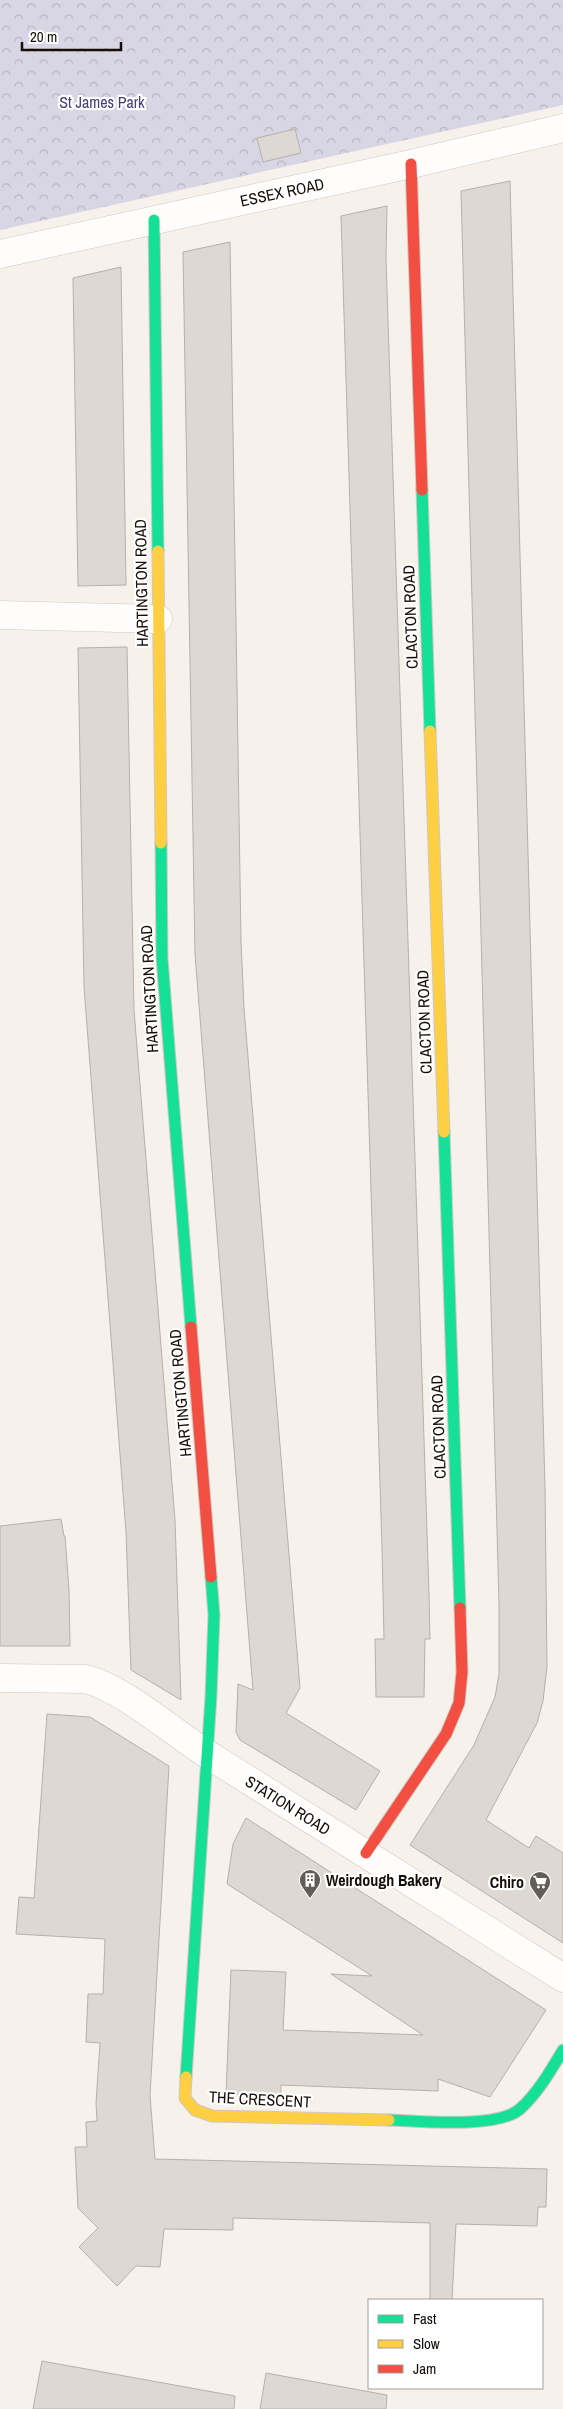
<svg xmlns="http://www.w3.org/2000/svg" width="563" height="2409" font-family="'Archivo Narrow',sans-serif">
<style>
.park{fill:url(#park-crowns)}
.building{fill:#ded8d3;stroke:#b6afab}
.lines{fill:none;stroke-linecap:round;stroke-linejoin:round}
.street-casing{stroke:#cfc8c4;stroke-width:29}
.fast-casing{stroke:#cfc8c4;stroke-width:13}
.slow-casing{stroke:#cfc8c4;stroke-width:13}
.jam-casing{stroke:#cfc8c4;stroke-width:13}
.street{stroke:#fefdfc;stroke-width:28}
.fast{stroke:#16e098;stroke-width:11}
.slow{stroke:#ffcf43;stroke-width:11}
.jam{stroke:#f24e42;stroke-width:11}
.labels{text-anchor:middle;stroke-width:4.5;stroke-linejoin:round;paint-order:stroke}
.park-label{font-size:16px;fill:#45407f;stroke:#fff}
.street-label{font-size:16px;fill:#140e0a;stroke:#fff}
.poi-label{font-size:16px;font-weight:bold;fill:#140e0a;stroke:#fff;text-anchor:start}
</style>
<defs>
<pattern id="park-crowns" width="20" height="18" patternUnits="userSpaceOnUse" patternTransform="scale(1.25)"><rect width="20" height="18" fill="#d8d6e5"/><path d="M2 6a3 3 0 1 1 6 0M12 15a3 3 0 1 1 6 0" fill="none" stroke="#b8b6c3"/></pattern>
</defs>
<rect width="100%" height="100%" fill="#f7f1ec"/>
<polygon class="park" points="0,0 563,0 563,105 0,230"/>
<g class="building">
<polygon points="295,129 301,153 263,162 257,138"/>
<polygon points="510,181 545,1488 547,1667 543,1701 537,1723 486,1820 529,1848 536,1836 563,1853 563,1943 410,1845 474,1745 495,1697 499,1674 499,1604 461,191"/>
<polygon points="387,206 386,258 429,1594 430,1639 425,1639 424,1697 376,1697 375,1639 384,1639 382,1548 341,216"/>
<polygon points="230,242 241,941 244,1008 300,1688 286,1713 380,1771 356,1810 240,1740 236,1732 238,1684 253,1690 195,954 183,252"/>
<polygon points="121,267 126,585 78,586 73,278"/>
<polygon points="127,647 134,1010 175,1520 181,1700 131,1670 126,1532 84,987 78,648"/>
<polygon points="61,1519 64,1536 65,1536 69,1590 70,1646 0,1646 0,1526"/>
<polygon points="47,1714 90,1717 169,1766 150,2095 155,2159 547,2169 546,2207 538,2207 537,2226 456,2224 452,2300 430,2300 430,2223 233,2218 233,2230 164,2229 160,2267 136,2266 117,2286 79,2247 98,2228 78,2208 75,2147 87,2147 86,2122 97,2121 96,2103 100,2043 86,2042 88,1994 103,1994 105,1939 16,1934 19,1897 34,1898"/>
<polygon points="246,1818 546,2010 490,2097 438,2079 438,2091 281,2085 281,2096 226,2094 231,1970 286,1972 283,2030 423,2035 331,1974 372,1976 227,1884 233,1844"/>
<polygon points="42,2361 235,2396 234,2409 33,2409"/>
<polygon points="266,2373 387,2395 386,2409 260,2409"/>
</g>
<g class="lines">
<g class="street-casing">
<g id="street">
<polyline points="0,254 411,164 563,128"/>
<polyline points="0,615 158,619"/>
<path d="M 0,1678 L 85,1679 C 121,1687 174,1733 207,1754 C 325,1829 445,1903 563,1978"/>
</g>
</g>
<g class="fast-casing">
<g id="fast">
<polyline points="154,220 158,551"/>
<polyline points="422,490 430,731"/>
<polyline points="161,843 162,958 191,1327"/>
<polyline points="444,1132 460,1608"/>
<polyline points="186,2077 211,1696 214,1615 211,1577"/>
<path d="M 389,2120 C 420,2121 497,2129 520,2109 C 538,2093 551,2070 563,2050"/>
</g>
</g>
<g class="slow-casing">
<g id="slow">
<polyline points="158,551 161,843"/>
<polyline points="430,731 444,1132"/>
<polyline points="186,2077 185,2098 195,2110 212,2116 389,2120"/>
</g>
</g>
<g class="jam-casing">
<g id="jam">
<polyline points="411,164 422,490"/>
<polyline points="191,1327 211,1577"/>
<polyline points="366,1853 446,1734 459,1703 462,1672 460,1608"/>
</g>
</g>
<use href="#street" class="street"/>
<use href="#fast" class="fast"/>
<use href="#slow" class="slow"/>
<use href="#jam" class="jam"/>
</g>
<defs>
<g id="building-pin" transform="scale(1.125)"><path d="M0 17L-7.5 6A9.5 9.5 0 1 1 7.5 6Z" fill="#635d59" stroke="#fff"/><path d="M-4-6H4V6H1V3H-1V6H-4ZM-2.5-4.3h1.7v1.8h-1.7ZM.8-4.3h1.7v1.8H.8ZM-2.5-1h1.7V.8h-1.7ZM.8-1h1.7V.8H.8Z" fill="#fff"/></g>
<g id="supermarket-pin" transform="scale(1.125)"><path d="M0 17L-7.5 6A9.5 9.5 0 1 1 7.5 6Z" fill="#635d59" stroke="#fff"/><path d="M-6-5.5h2.5l.6 2H6L4.5 2H-2.5L-4.4-4H-6ZM-1.5 3.2a1.3 1.3 0 1 0 .1 0ZM3 3.2a1.3 1.3 0 1 0 .1 0Z" fill="#fff"/></g>
</defs>
<g fill-rule="evenodd">
<use href="#building-pin" x="310" y="1880"/>
<use href="#supermarket-pin" x="540" y="1882"/>
</g>
<g class="labels">
<g class="park-label">
<text x="102" y="108">St James Park</text>
</g>
<g class="street-label">
<text transform="translate(282 192) rotate(-12)" y="6">ESSEX ROAD</text>
<text transform="translate(141 583) rotate(-91)" y="6">HARTINGTON ROAD</text>
<text transform="translate(410 617) rotate(-92)" y="6">CLACTON ROAD</text>
<text transform="translate(149 989) rotate(-93)" y="6">HARTINGTON ROAD</text>
<text transform="translate(424 1022) rotate(-92)" y="6">CLACTON ROAD</text>
<text transform="translate(180 1393) rotate(-95)" y="6">HARTINGTON ROAD</text>
<text transform="translate(438 1427) rotate(-92)" y="6">CLACTON ROAD</text>
<text transform="translate(288 1805) rotate(32)" y="6">STATION ROAD</text>
<text transform="translate(260 2099) rotate(3)" y="6">THE CRESCENT</text>
</g>
<g class="poi-label">
<text x="326" y="1886">Weirdough Bakery</text>
<text x="524" y="1888" text-anchor="end">Chiro</text>
</g>
</g>
<rect x="368" y="2299" width="175" height="90" fill="#ffffff" stroke="#a19f9d"/>
<rect x="378" y="2315" width="25" height="8" fill="#16e098" stroke="#a19f9d"/>
<text x="413" y="2324" font-size="15" fill="#140e0a">Fast</text>
<rect x="378" y="2340" width="25" height="8" fill="#ffcf43" stroke="#a19f9d"/>
<text x="413" y="2349" font-size="15" fill="#140e0a">Slow</text>
<rect x="378" y="2365" width="25" height="8" fill="#f24e42" stroke="#a19f9d"/>
<text x="413" y="2374" font-size="15" fill="#140e0a">Jam</text>
<path d="M22 42v8h99v-8" fill="none" stroke="#140e0a" stroke-width="2.5"/>
<text x="30" y="42" font-size="15" fill="#140e0a" stroke="#ffffff" stroke-width="4" paint-order="stroke">20 m</text>
</svg>
